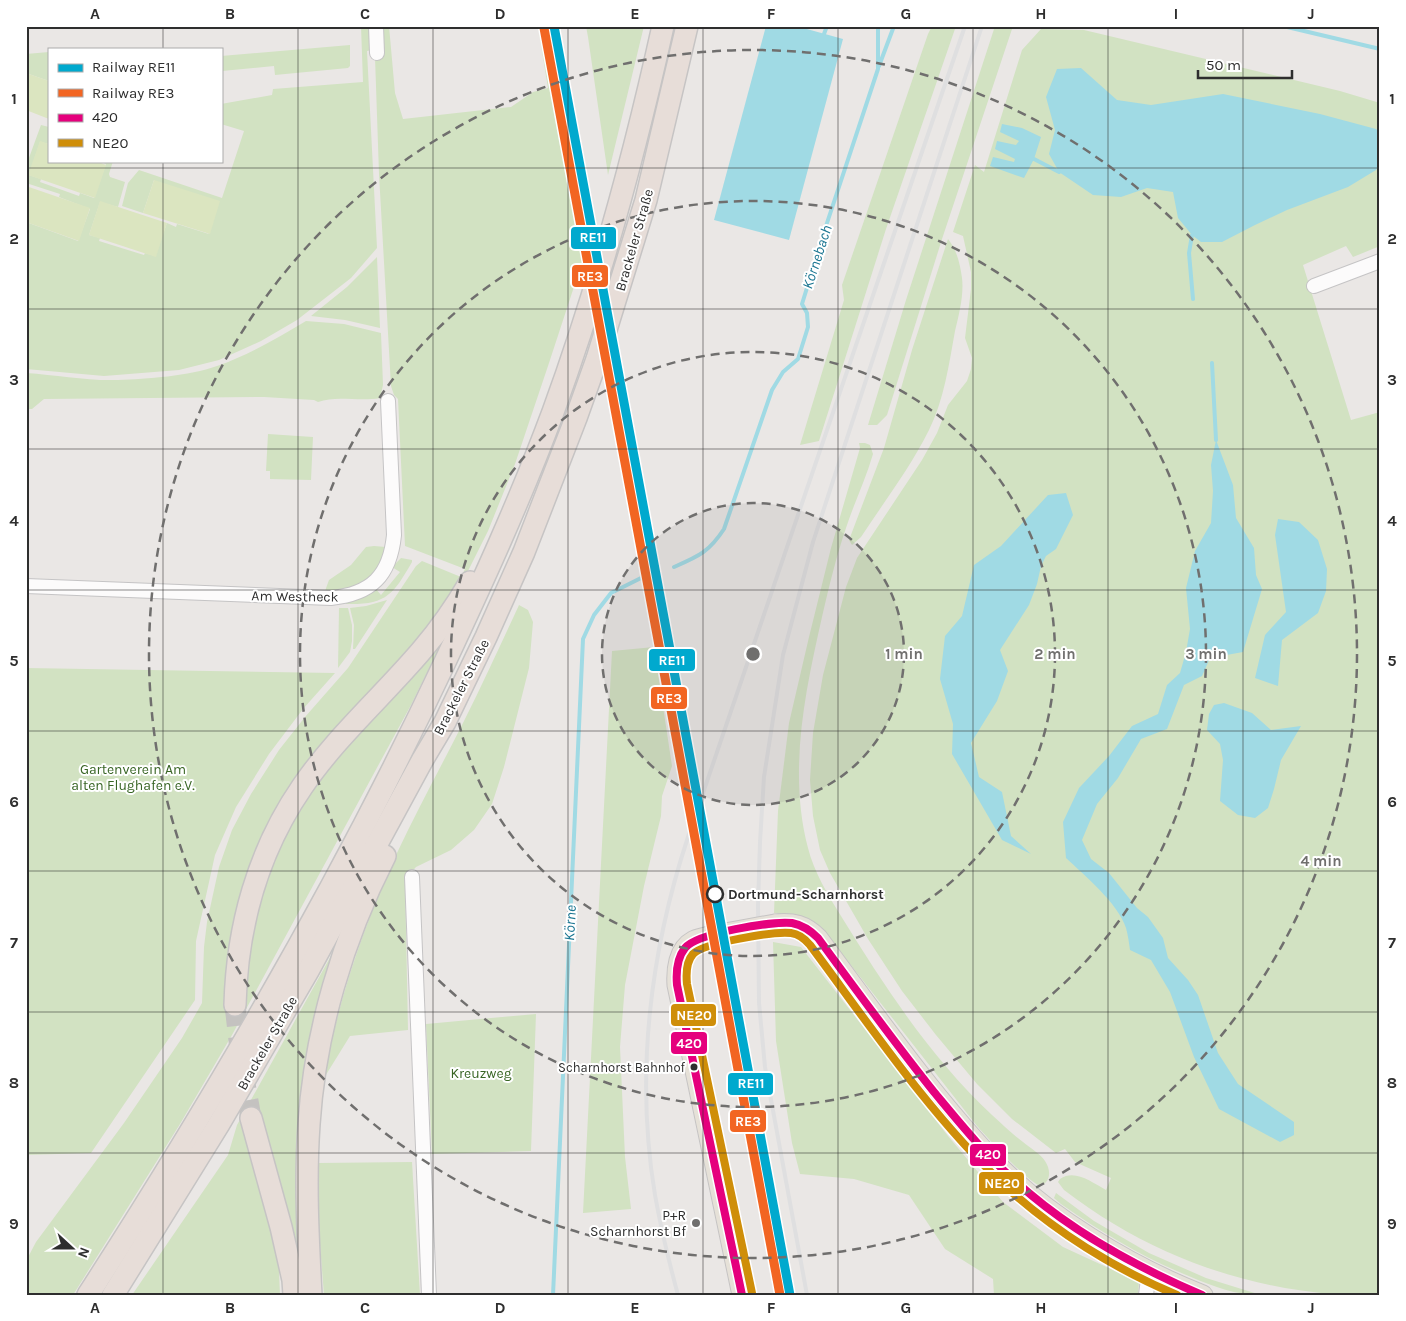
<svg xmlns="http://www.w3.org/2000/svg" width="1406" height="1321" font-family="Karla,sans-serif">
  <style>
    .green { fill: #d2e2c2 }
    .pitch { fill: #dbe5c0 }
    .water { fill: #a0dae4 }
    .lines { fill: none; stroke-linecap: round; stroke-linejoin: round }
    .stream { stroke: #a0dae4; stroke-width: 4 }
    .highway-tunnel { stroke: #c4c2c0; stroke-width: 21; stroke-dasharray: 21 11; stroke-linecap: butt }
    .minor-casing { stroke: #c5c4c5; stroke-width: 16 }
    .major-casing { stroke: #c6c4c4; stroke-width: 21 }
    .highway-casing { stroke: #c6c4c4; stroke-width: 24 }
    .minor { stroke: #fcfbfb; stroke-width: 14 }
    .major { stroke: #e6e1d8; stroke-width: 19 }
    .highway { stroke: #e7ddd8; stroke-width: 21 }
    .rail { stroke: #dfdfe0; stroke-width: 4 }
    .major-bridge-casing { stroke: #c6c4c4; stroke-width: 21; stroke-linecap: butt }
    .major-bridge { stroke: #e6e1d8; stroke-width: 19 }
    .bus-1-casing { stroke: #fff; stroke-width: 11 }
    .bus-2-casing { stroke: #fff; stroke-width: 11 }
    .bus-1 { stroke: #e5007d; stroke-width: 8 }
    .bus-2 { stroke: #cf8e09; stroke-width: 8 }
    .rail-1-casing { stroke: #fff; stroke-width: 12 }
    .rail-2-casing { stroke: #fff; stroke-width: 12 }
    .rail-1 { stroke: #00a9ce; stroke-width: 9 }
    .rail-2 { stroke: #f26522; stroke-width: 9 }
    .grid { fill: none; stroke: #2e2e2e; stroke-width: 1; stroke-opacity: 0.55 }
    .ring { fill: none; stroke: #706f6e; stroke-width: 2.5; stroke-dasharray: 9 6 }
    .stop-dot { fill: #fff; stroke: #2e2e2e; stroke-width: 2.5 }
    .bus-dot { fill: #2e2e2e; stroke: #fff; stroke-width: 2 }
    .poi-dot { fill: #706f6e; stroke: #fff; stroke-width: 2 }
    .labels { text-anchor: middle; stroke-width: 4; stroke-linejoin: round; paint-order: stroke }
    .bus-label { font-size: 13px; fill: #2e2e2e; stroke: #fff; text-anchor: end }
    .street-label { font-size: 14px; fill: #2e2e2e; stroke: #fff }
    .park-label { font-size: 14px; fill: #386524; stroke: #fff }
    .stop-label { font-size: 14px; font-weight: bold; fill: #2e2e2e; stroke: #fff; text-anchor: start }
    .poi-label { font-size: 14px; fill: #2e2e2e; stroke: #fff; text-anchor: end }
    .water-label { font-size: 15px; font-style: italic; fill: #1d7793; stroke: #fff }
    .centre { fill: #706f6e; stroke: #fff; stroke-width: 2.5 }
    .ring-label { font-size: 15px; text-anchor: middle; font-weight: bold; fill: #706f6e; stroke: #fff; stroke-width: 4; stroke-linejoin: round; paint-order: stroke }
    .line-badge { stroke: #fff; stroke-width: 2 }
    .badge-label { font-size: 14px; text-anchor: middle; font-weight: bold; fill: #fff }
    .neatline { fill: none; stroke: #2e2e2e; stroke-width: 2 }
    .grid-label { font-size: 16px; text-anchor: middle; font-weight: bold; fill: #2e2e2e }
  </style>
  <rect width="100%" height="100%" fill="#eae7e5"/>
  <g class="green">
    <path d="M361 26C374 27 372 41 372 50L367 51 377 248 351 278 297 320 261 341 219 360 179 370 104 376 26 369V222L78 241 90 209 59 197 60 194 26 183V166L41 125 49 127V144L40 142 29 175 41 179 40 182 79 196 80 193 94 198 106 164 99 161H113L109 174 110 177 125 182 118 207 100 202 89 235 100 238 99 241 144 255 145 253 155 256 167 223 176 227 177 224 209 234 154 180 143 213 122 206 128 183 139 170 222 198 244 131 221 124V104L272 95 273 89 363 82Z"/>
    <path d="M382 26H389L395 93 403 119 511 107 533 92 548 88 538 26H547L589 241 548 366 515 464 488 531 468 571 452 600 278 812 227 991 226 1012 245 998 244 965 270 858 320 774 445 636 411 705 232 1035 180 1124 73 1295H26V1261L36 1242 124 1123 182 1038 202 1003 204 947 207 922 219 867 232 830 251 794 279 750 305 717 348 668 416 566 422 561 461 577 465 569 405 546 398 399 394 395 391 386 379 174 375 57 383 56Z"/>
    <path d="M586 26H644L608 175 588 37Z"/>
    <path d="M932 26H956L886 229 819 441 800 445 844 300 842 285 928 34Z"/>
    <path d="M995 26H1013L942 239 887 415 877 425H868L906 300Z"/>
    <path d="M1041 29 1084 30 1340 91 1380 103V246L1353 257 1346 246 1303 265 1351 420 1380 412V1295C1363 1295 1346 1296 1330 1294 1254 1287 1180 1264 1114 1224 1097 1214 1080 1202 1064 1190L1058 1182 1060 1179C1075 1169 1091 1182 1106 1190L1111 1178 1075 1162 1065 1149 1056 1153 1012 1119 977 1084 936 1035 902 991 868 939 830 873 820 850 813 816 810 780 813 733 823 675 846 587 857 558 922 460 937 433 948 405 967 381 971 369 972 358 965 338 971 289V272L963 236 953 232 975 165 984 172 1022 50Z"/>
    <path d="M350 45V66L348 68 275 75 274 66 222 71 221 80V56Z"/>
    <path d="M49 52V81L26 73V54Z"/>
    <path d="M948 239C957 250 960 264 962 278 964 295 959 314 955 331 949 364 944 400 929 430 910 468 884 502 861 537L852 545 849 540 884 448 912 350Z"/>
    <path d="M377 257 380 328 345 320 311 316 347 287Z"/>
    <path d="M306 321 344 324 381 333 383 385 380 398C359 402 337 395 318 402L314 400 264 397 44 399 32 409H26V373C57 375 87 381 118 380 147 379 189 376 217 366 248 355 278 338 306 321Z"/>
    <path d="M268 434 313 437 311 480 270 479V471H266Z"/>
    <path d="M859 443H865L870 445 873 454C866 479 854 503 846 528 836 557 829 587 822 617 805 692 788 772 808 848 814 872 828 895 841 916 885 987 930 1057 992 1115 1002 1124 1012 1134 1023 1142 1030 1148 1041 1154 1045 1161 1051 1170 1051 1181 1041 1186 1028 1183 988 1138 977 1126L821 927C800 910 796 918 774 913L778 811 789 723 809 637 831 548 860 448Z"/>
    <path d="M374 546 386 547C374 582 362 589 325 591L329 580 351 565 366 547Z"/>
    <path d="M401 558 412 560V562C393 595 386 605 346 604V602L375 588 381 595 400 572 392 567Z"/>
    <path d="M387 600 355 649H353L354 625 350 608 366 606Z"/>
    <path d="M519 605 528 610 533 622 529 668 504 767 492 804 474 830 451 850 416 867 405 879 408 1030 350 1036 324 1078C338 1000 364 925 397 853 418 808 442 765 464 721 483 683 501 644 519 605Z"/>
    <path d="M339 608H348L352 625V641L350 652 338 668Z"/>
    <path d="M654 647 672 766 662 796 661 816 644 886 625 985 620 1047 625 1157 631 1209 583 1213 612 651Z"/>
    <path d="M26 668 335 673 303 709 269 754 236 807 215 855 196 941 195 1000 91 1153 26 1155Z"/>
    <path d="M773 942 801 947 948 1136 1003 1202 1063 1247 1139 1282 1138 1295H994L993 1279 945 1249 909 1195 854 1179 800 1174 792 1143 776 1041Z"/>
    <path d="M337 945 321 1007 303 1280 258 1110 243 1125 278 1247 280 1295H132L228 1155 237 1125Z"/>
    <path d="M536 1014 531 1151 432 1154 426 1024Z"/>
    <path d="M412 1162 420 1295H324L319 1232 318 1163Z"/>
    <path d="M1056 1193 1094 1221 1149 1253 1206 1278 1261 1295C1235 1295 1215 1287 1191 1277 1144 1258 1102 1233 1061 1204L1054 1198Z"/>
  </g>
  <g class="pitch">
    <path d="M26 73 49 81V119L26 110Z"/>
    <path d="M40 141 49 144V161H96L106 165 95 198 28 175Z"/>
    <path d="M154 180 220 201 210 234 143 213Z"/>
    <path d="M26 186 90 208 79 241 26 222Z"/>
    <path d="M100 201 167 223 156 257 89 235Z"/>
  </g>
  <g class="water">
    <path d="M766 26H796L843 39 789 240 714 220Z"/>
    <path d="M1081 68 1117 100 1151 105 1223 94 1320 114 1376 129 1380 132V164L1376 170 1348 187 1287 210 1255 225 1222 242H1201L1192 235 1178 218 1173 192 1147 188 1121 197 1093 195 1059 172 1049 154 1055 130 1046 97 1057 69Z"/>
    <path d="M1002 124 1022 128 1041 137 1034 159 1024 178 990 166 993 157 1014 162 1015 159 995 149 997 141 1016 145 1019 141 1000 132Z"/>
    <path d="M1216 440 1233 485 1236 518 1254 548 1256 575 1262 589 1243 652 1210 658 1202 676 1184 685 1167 729 1141 739 1118 778 1097 804 1082 840 1091 859 1109 873 1137 908 1148 917 1163 938 1168 958 1188 980 1198 995 1218 1053 1238 1084 1294 1122V1135L1280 1142 1219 1109 1194 1057 1170 992 1151 960 1130 950C1129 943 1128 935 1126 928 1118 903 1084 875 1066 858L1063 822 1079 788 1109 756 1132 726 1158 714 1167 685 1180 673 1186 652 1190 629 1186 588 1195 551 1211 523 1213 491 1211 465Z"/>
    <path d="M1066 493 1073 515 1056 549 1046 556 1041 566 1037 584 1029 605 1000 650 1008 671 997 701 971 743 979 777 1002 792 1011 836 1031 854 1002 840 952 754 953 724 940 679 945 636 962 616 974 565 1001 546 1048 495Z"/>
    <path d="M1278 519 1299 522 1318 540 1327 569 1326 591 1318 613 1282 640 1278 686 1255 678 1265 635 1286 612 1275 535Z"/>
    <path d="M1224 703 1252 713 1271 730 1301 726 1281 760 1274 789 1268 808 1255 818 1238 815 1220 801 1223 760 1220 744 1207 730 1209 714 1214 705Z"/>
  </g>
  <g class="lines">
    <g class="stream">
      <path d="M1283 26 1380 49"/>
      <path d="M824 34 827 26"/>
      <path d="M879 66 894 26"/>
      <path d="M1034 159 1059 172"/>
      <path d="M1192 235 1189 253 1193 299"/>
      <path d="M1212 363 1216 440"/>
      <path d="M674 567C699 556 709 552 724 529L772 390 783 372 798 359 808 327 807 313 802 304 827 223 878 69V26"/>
      <path d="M553 1295 583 639 594 615 611 593 641 578"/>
    </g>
    <path class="highway-tunnel" d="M235 1005 242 1067 251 1118"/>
    <defs>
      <g id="minor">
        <path d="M376 26 377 53"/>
        <path d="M1314 286 1380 261"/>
        <path d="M26 586 331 598C371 594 390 576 394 535L388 401"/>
        <path d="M412 877 429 1295"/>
        <path d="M1146 1295 1149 1271"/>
      </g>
      <g id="major">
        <path d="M775 924C793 922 805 925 818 938 874 1013 928 1091 991 1158 1044 1215 1131 1267 1203 1295"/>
        <path d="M709 936C704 938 698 938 693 941 678 949 676 970 677 985L742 1295"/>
      </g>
      <g id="highway">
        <path d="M235 1005C237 927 258 851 302 787 336 737 383 696 422 650 440 629 456 606 470 582"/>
        <path d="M251 1118 281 1227 293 1280 294 1295"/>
        <path d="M88 1295C219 1092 341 883 444 664 483 581 521 498 553 412 599 286 634 157 663 26"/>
        <path d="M113 1295 219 1124 308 971 423 759 445 722 486 637 524 552 576 418 597 359 646 200 687 26"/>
        <path d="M311 1295C308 1238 305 1181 309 1124 315 1032 343 938 385 856"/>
      </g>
    </defs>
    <use href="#minor" class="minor-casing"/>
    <use href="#major" class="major-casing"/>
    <use href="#highway" class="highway-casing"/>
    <use href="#minor" class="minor"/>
    <use href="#major" class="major"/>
    <use href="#highway" class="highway"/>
    <g class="rail">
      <path d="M678 1295C669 1262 661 1229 655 1195 635 1075 650 952 688 837L965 26"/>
      <path d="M807 1295 765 1067 759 1003 758 906 760 842 764 777 783 655 813 542 982 26"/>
    </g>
    <defs>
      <path id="major-bridge" d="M709 936 775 924"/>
    </defs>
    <use href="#major-bridge" class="major-bridge-casing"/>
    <use href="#major-bridge" class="major-bridge"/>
    <defs>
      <path id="bus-1" d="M742 1295 677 985C676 973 677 958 685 948 697 933 772 921 792 923 802 925 811 931 818 938 856 990 894 1042 934 1092 959 1122 984 1153 1013 1179 1068 1230 1134 1266 1202 1295"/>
      <path id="bus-2" d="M752 1293 687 984C686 974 686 962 693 954 703 943 775 931 791 933 799 934 805 939 810 945 871 1027 930 1115 1005 1186 1054 1231 1115 1269 1177 1295"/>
    </defs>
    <use href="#bus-1" class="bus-1-casing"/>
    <use href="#bus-2" class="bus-2-casing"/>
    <use href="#bus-1" class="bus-1"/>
    <use href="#bus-2" class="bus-2"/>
    <defs>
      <path id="rail-1" d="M554 26 790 1295"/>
      <path id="rail-2" d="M544 28 780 1295"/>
    </defs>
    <use href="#rail-1" class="rail-1-casing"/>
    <use href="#rail-2" class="rail-2-casing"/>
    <use href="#rail-1" class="rail-1"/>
    <use href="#rail-2" class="rail-2"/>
  </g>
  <path class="grid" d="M163 26V49M298 26V1295M433 26V1295M568 26V1295M703 26V1295M838 26V1295M973 26V1295M1108 26V1295M1243 26V1295M163 161V1295M26 168H1380M26 309H1380M26 449H1380M26 590H1380M26 731H1380M26 871H1380M26 1012H1380M26 1153H1380"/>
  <circle cx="753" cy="654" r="151" fill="#706f6e" fill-opacity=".12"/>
  <g class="ring">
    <circle cx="753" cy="654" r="151"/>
    <circle cx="753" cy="654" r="302"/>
    <circle cx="753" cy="654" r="453"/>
    <circle cx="753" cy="654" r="604"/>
  </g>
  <circle class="stop-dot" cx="715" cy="894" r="8"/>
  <circle class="bus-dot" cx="694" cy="1067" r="4.5"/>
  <circle class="poi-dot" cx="696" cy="1223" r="5"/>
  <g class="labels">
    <g class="bus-label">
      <text x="685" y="1072">Scharnhorst Bahnhof</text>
    </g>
    <g class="street-label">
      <text transform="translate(634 240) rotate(-74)" y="5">Brackeler Straße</text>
      <text transform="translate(295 596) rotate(1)" y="5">Am Westheck</text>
      <text transform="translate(461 687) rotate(-63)" y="5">Brackeler Straße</text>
      <text transform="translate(267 1043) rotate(-60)" y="5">Brackeler Straße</text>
    </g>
    <g class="park-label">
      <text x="133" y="774">Gartenverein Am<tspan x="133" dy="16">alten Flughafen e.V.</tspan></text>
      <text x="481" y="1078">Kreuzweg</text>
    </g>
    <g class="stop-label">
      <text x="728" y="899">Dortmund-Scharnhorst</text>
    </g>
    <g class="poi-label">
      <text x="686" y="1220">P+R<tspan x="686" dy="16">Scharnhorst Bf</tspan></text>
    </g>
    <g class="water-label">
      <text transform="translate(817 257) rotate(-72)" y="5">Körnebach</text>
      <text transform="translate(570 923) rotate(-87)" y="5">Körne</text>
    </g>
  </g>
  <circle cx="753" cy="654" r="8" class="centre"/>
  <g class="ring-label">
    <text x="904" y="659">1 min</text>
    <text x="1055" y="659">2 min</text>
    <text x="1206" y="659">3 min</text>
    <text x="1321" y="866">4 min</text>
  </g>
  <g class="line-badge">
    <rect x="570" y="226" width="47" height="24" rx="5" fill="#00a9ce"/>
    <rect x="571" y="264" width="38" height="24" rx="5" fill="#f26522"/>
    <rect x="648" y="648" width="48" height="24" rx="5" fill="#00a9ce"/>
    <rect x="650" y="686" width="38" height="24" rx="5" fill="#f26522"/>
    <rect x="670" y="1003" width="47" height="24" rx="5" fill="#cf8e09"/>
    <rect x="670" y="1031" width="38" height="24" rx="5" fill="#e5007d"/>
    <rect x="727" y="1072" width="47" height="24" rx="5" fill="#00a9ce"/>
    <rect x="729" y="1109" width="38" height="24" rx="5" fill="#f26522"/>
    <rect x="969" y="1143" width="38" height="24" rx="5" fill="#e5007d"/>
    <rect x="978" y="1171" width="47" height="24" rx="5" fill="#cf8e09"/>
  </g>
  <g class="badge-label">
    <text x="593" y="242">RE11</text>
    <text x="590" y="281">RE3</text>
    <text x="672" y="665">RE11</text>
    <text x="669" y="703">RE3</text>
    <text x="694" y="1020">NE20</text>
    <text x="689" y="1048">420</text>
    <text x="751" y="1088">RE11</text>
    <text x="748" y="1126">RE3</text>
    <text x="988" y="1159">420</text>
    <text x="1002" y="1188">NE20</text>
  </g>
  <rect width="1406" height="1321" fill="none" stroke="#ffffff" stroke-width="55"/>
  <rect x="48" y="48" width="175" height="115" fill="#ffffff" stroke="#ababab"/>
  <rect x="58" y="64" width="25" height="8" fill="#00a9ce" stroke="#ababab"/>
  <text x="92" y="72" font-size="15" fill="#2e2e2e">Railway RE11</text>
  <rect x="58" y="89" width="25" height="8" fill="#f26522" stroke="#ababab"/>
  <text x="92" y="98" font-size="15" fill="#2e2e2e">Railway RE3</text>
  <rect x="58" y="114" width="25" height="8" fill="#e5007d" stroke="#ababab"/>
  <text x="92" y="122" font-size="15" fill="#2e2e2e">420</text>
  <rect x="58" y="139" width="25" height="8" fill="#cf8e09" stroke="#ababab"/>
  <text x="92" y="148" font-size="15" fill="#2e2e2e">NE20</text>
  <g transform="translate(72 1248) rotate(111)" stroke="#ffffff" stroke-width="4" paint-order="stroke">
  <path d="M0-4L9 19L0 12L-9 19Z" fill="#2e2e2e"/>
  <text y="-8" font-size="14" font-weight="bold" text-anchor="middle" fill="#2e2e2e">N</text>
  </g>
  <path d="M1198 70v8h94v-8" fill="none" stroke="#2e2e2e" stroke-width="2.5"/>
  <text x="1206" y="70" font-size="15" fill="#2e2e2e" stroke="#ffffff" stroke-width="4" paint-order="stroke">50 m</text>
  <rect x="28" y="28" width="1350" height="1266" class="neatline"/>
  <g class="grid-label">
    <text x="95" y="19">A</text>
    <text x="230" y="19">B</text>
    <text x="365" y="19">C</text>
    <text x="500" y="19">D</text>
    <text x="635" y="19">E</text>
    <text x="771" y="19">F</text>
    <text x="906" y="19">G</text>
    <text x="1041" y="19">H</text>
    <text x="1176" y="19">I</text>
    <text x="1311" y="19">J</text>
    <text x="14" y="104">1</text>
    <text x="1392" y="104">1</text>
    <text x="14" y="244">2</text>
    <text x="1392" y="244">2</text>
    <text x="14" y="385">3</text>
    <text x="1392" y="385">3</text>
    <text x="14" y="526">4</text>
    <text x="1392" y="526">4</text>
    <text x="14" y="666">5</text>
    <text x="1392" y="666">5</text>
    <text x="14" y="807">6</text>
    <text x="1392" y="807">6</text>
    <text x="14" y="948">7</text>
    <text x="1392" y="948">7</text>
    <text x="14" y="1088">8</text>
    <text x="1392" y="1088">8</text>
    <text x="14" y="1229">9</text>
    <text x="1392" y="1229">9</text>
    <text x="95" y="1313">A</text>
    <text x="230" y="1313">B</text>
    <text x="365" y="1313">C</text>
    <text x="500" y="1313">D</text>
    <text x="635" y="1313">E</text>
    <text x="771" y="1313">F</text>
    <text x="906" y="1313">G</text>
    <text x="1041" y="1313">H</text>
    <text x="1176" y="1313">I</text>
    <text x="1311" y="1313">J</text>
  </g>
</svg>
